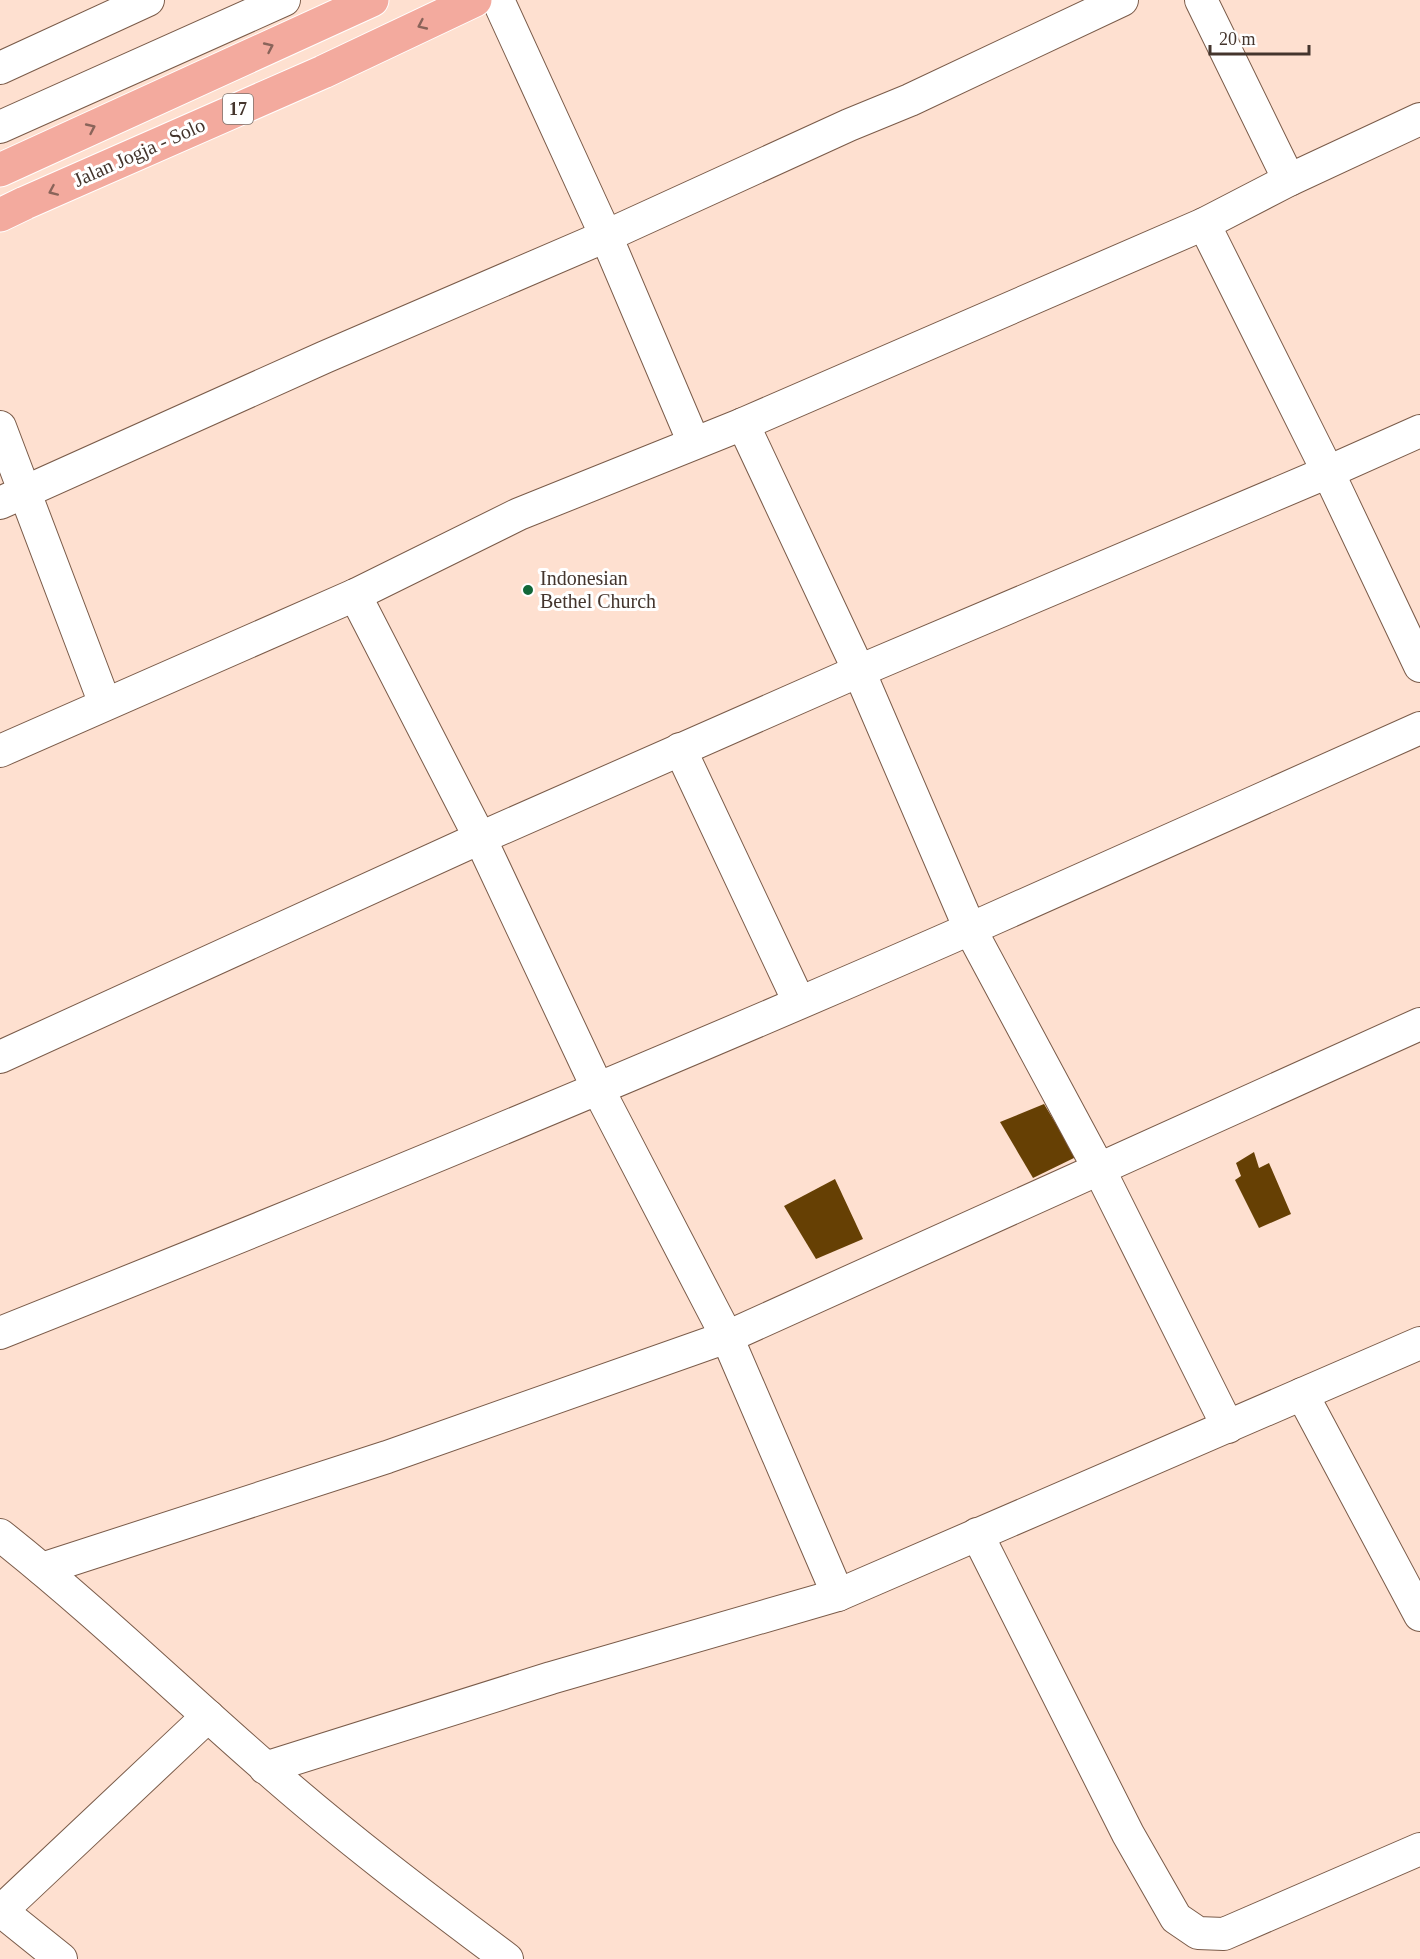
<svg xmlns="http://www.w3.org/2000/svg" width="1420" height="1959" font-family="Georgia,serif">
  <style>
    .building { fill: #664004 }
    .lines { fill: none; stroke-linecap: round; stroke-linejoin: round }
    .street-casing { stroke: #7a5b49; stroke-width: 34 }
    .highway-casing { stroke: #fff; stroke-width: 35 }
    .street { stroke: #fff; stroke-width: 32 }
    .highway { stroke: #f3aa9e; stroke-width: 33 }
    .oneway { stroke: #8a645a }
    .poi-dot { fill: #126738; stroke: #fff; stroke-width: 2 }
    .labels { text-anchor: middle; stroke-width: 6; stroke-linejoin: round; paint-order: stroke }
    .shield { fill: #fff; stroke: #7c726c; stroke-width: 1.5 }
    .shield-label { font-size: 18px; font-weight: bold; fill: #44352d }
    .street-label { font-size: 20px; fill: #44352d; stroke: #fff }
    .poi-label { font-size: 20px; fill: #44352d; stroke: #fff; text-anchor: start }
  </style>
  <rect width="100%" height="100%" fill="#fee0d0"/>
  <g class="building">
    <path d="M1044 1104 1076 1157 1033 1178 1000 1122Z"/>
    <path d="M1254 1152 1259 1168 1269 1163 1291 1214 1259 1228 1235 1180 1241 1176 1236 1163Z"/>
    <path d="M835 1179 863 1239 816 1259 784 1206Z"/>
  </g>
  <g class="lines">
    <defs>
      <g id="street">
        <path d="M498 0 606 236 694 443"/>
        <path d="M1201 0 1289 180"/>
        <path d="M0 68 148 0"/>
        <path d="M0 127 284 0"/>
        <path d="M1204 224 1328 472 1420 666"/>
        <path d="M743 424 859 671 970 929 1099 1169 1228 1427"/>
        <path d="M0 427 105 704"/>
        <path d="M0 503 325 357 606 236 849 125 910 100 1122 0"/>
        <path d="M355 595 480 838 598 1089 727 1337 838 1595"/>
        <path d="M680 749 799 1002"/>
        <path d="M0 751 355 595 519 514 743 424 1204 224 1289 180 1420 119"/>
        <path d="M0 1057 480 838 859 671 1328 472 1420 431"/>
        <path d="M0 1333C331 1201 661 1065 988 921 1132 858 1276 792 1420 728"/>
        <path d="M1302 1394 1420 1615"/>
        <path d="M977 1534 1128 1834 1176 1918 1198 1933 1224 1934 1420 1849"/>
        <path d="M0 1535C92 1608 176 1689 264 1766 342 1835 424 1897 507 1959"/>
        <path d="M42 1569 387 1457 727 1337 1420 1024"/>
        <path d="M265 1768 551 1678 838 1595 1420 1343"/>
        <path d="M0 1910 61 1959"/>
        <path d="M1 1911 208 1716"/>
      </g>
      <g id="highway">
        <path d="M0 170 372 0"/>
        <path d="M0 215 25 203 323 72 475 0"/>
      </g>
    </defs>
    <use href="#street" class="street-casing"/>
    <use href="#highway" class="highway-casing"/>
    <use href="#street" class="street"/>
    <use href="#highway" class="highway"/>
  </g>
  <defs><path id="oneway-chevron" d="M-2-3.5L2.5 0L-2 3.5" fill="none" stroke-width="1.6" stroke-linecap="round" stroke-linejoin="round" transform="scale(1.5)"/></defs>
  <g class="oneway">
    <use href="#oneway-chevron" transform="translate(422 25) rotate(155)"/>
    <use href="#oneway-chevron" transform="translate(269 47) rotate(-25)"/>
    <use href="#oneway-chevron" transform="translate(91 128) rotate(-25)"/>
    <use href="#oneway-chevron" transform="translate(53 191) rotate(156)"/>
  </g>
  <circle class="poi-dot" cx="528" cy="590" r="6"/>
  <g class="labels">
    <rect class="shield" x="223" y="94" width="30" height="30" rx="4.5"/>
    <g class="shield-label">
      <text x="238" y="115">17</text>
    </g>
    <g class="street-label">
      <text transform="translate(139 152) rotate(-24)" y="7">Jalan Jogja - Solo</text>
    </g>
    <g class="poi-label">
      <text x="540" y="585">Indonesian<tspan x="540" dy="23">Bethel Church</tspan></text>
    </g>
  </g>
  <path d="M1210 45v9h99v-9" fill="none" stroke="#44352d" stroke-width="3"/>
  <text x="1219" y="45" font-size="18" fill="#44352d" stroke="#ffffff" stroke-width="4.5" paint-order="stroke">20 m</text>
</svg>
